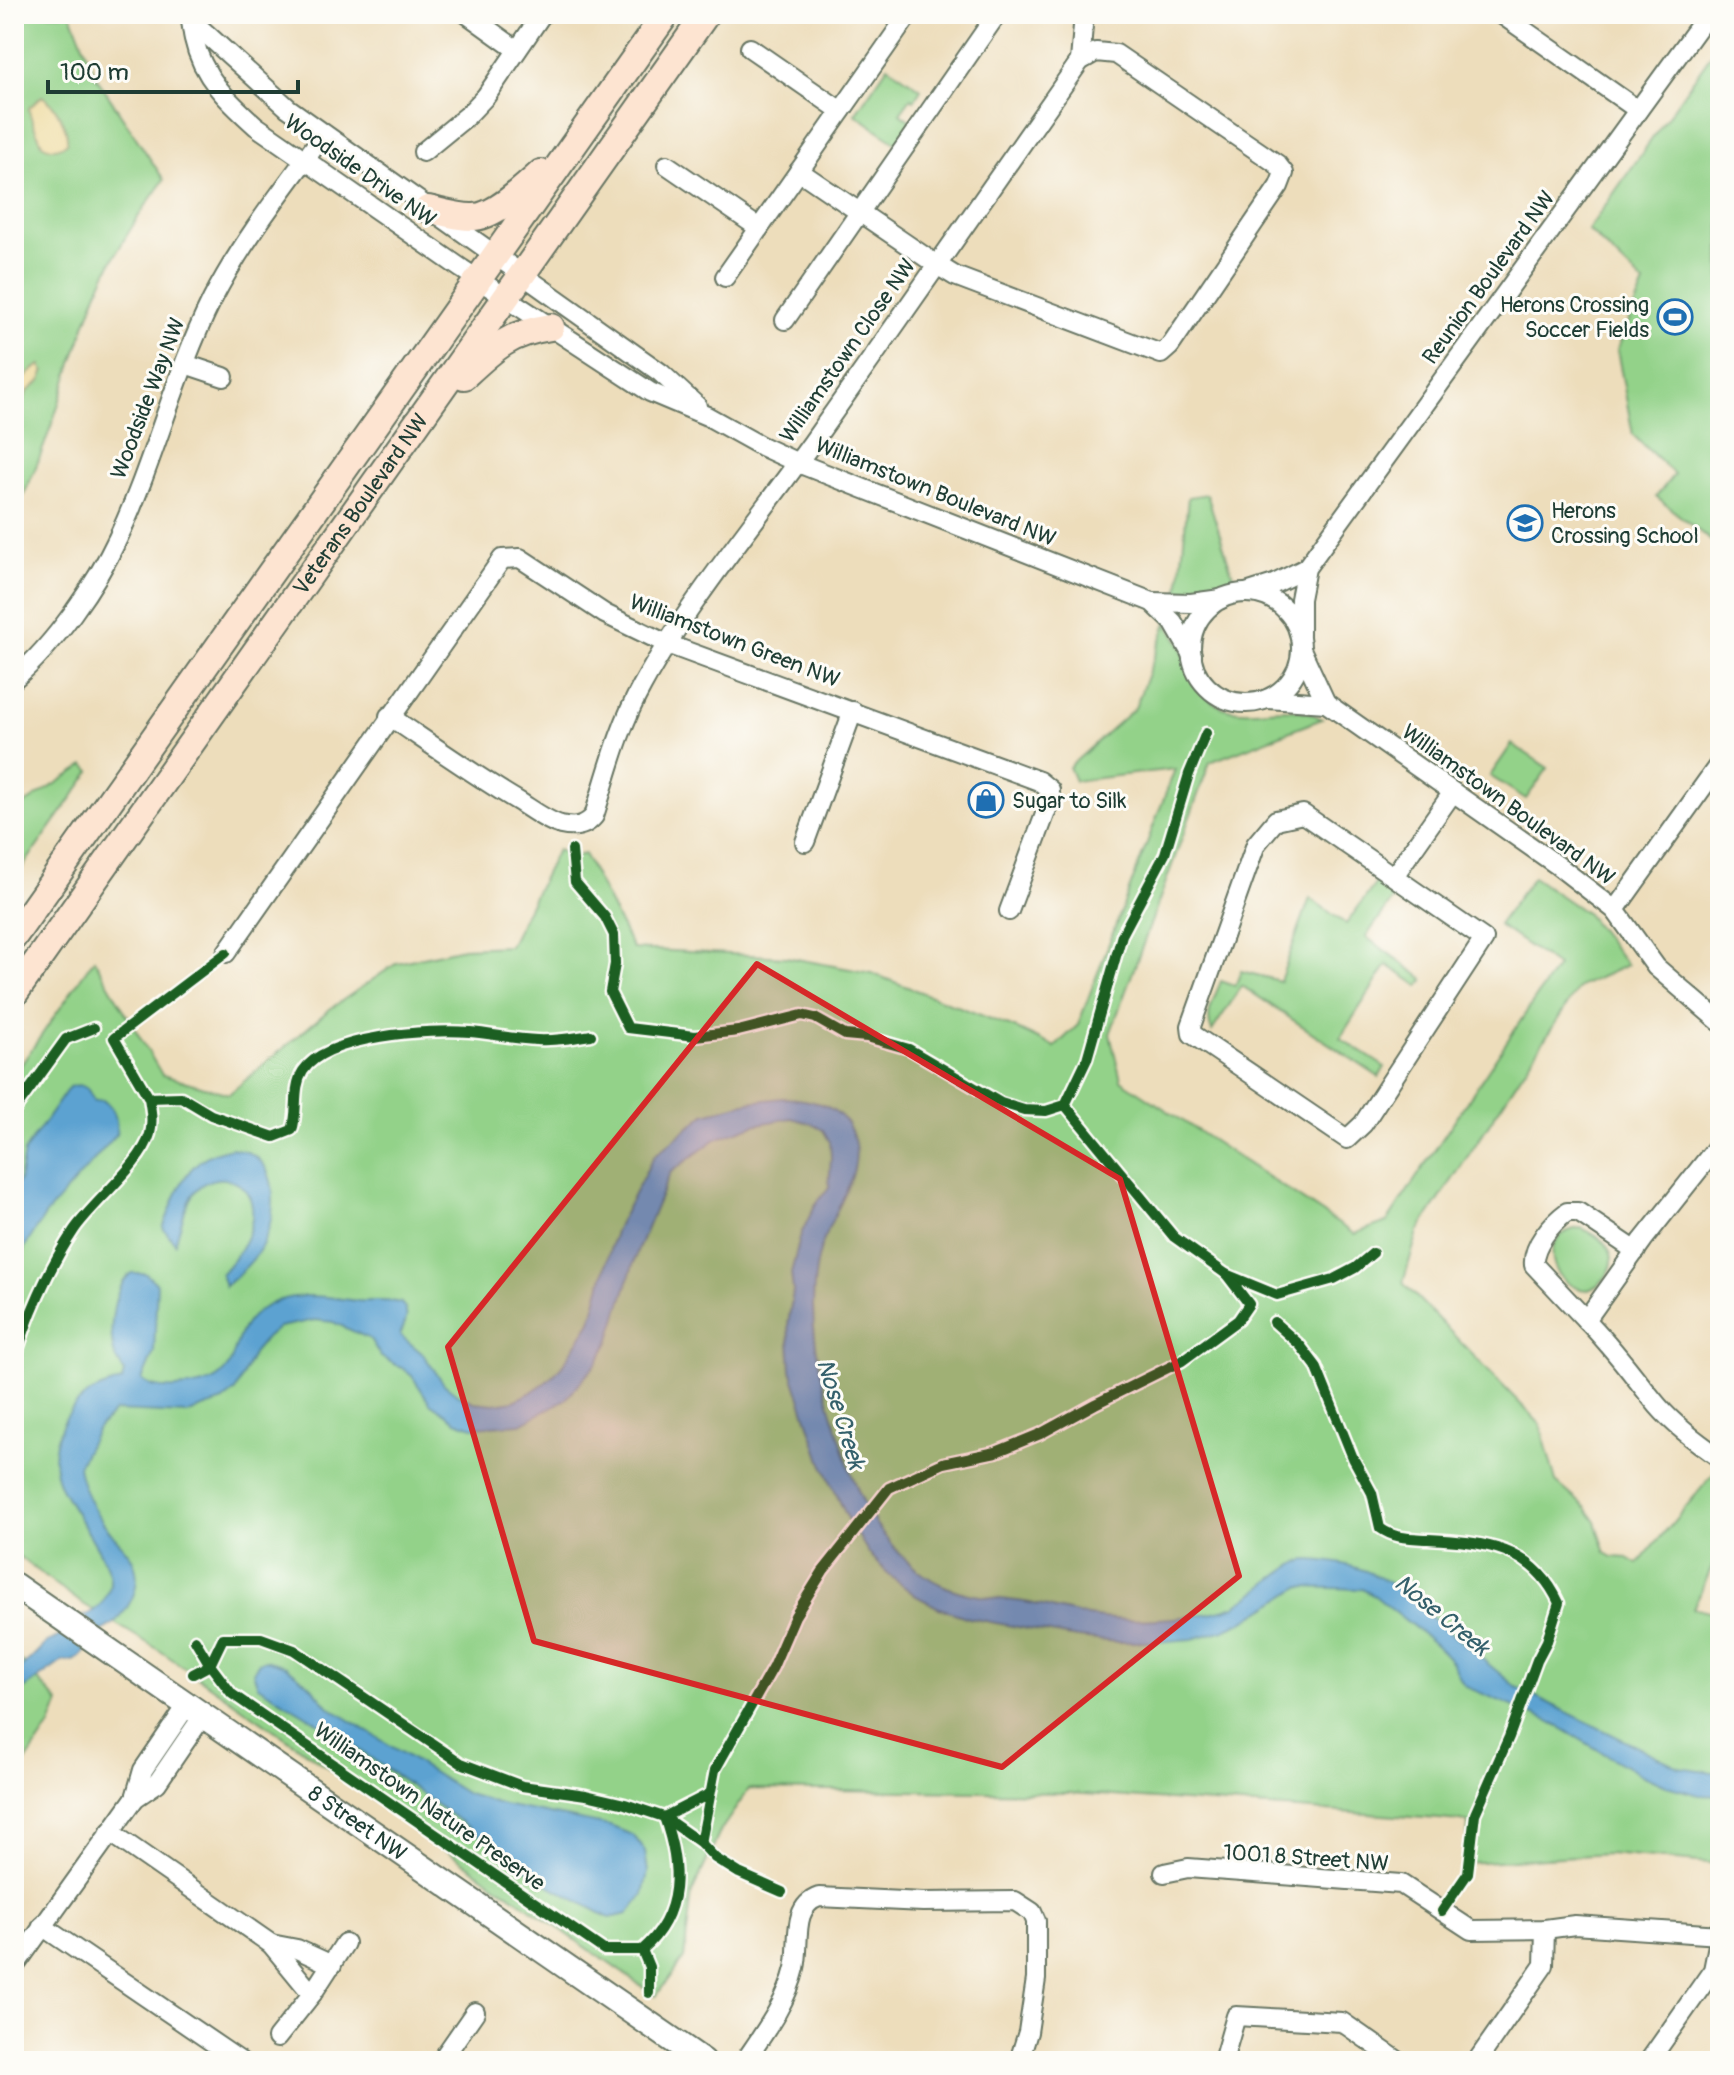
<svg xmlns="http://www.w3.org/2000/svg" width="1734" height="2075" font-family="Pangolin,sans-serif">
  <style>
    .green { fill: #93d289; stroke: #59885e; stroke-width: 2 }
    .sand { fill: #eeda9e; stroke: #868c69; stroke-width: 2 }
    .water { fill: #5ba2d1; stroke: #3d7082; stroke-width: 2 }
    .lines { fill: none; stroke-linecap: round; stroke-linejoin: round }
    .minor-casing { stroke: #677563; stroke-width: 22 }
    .tertiary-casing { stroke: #677563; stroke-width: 28 }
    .secondary-casing { stroke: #677563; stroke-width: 30 }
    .minor { stroke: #fff; stroke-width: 18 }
    .tertiary { stroke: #fff; stroke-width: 24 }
    .secondary { stroke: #fde4d1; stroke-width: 26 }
    .cycleway-casing { stroke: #fdfcf7; stroke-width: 15 }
    .cycleway { stroke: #1b5e20; stroke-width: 10 }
    .marked { fill: #d62828; fill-opacity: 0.2; stroke: #d62828; stroke-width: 6; stroke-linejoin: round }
    .labels { text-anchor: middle; stroke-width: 6; stroke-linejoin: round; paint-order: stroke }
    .street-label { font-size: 22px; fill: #1f3d34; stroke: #fdfcf7 }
    .poi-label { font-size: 22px; fill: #1f3d34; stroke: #fdfcf7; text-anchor: start }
    .water-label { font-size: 24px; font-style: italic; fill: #34606b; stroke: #fdfcf7 }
  </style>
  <rect width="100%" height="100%" fill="#fdfcf7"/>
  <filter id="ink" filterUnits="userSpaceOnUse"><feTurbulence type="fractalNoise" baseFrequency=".0125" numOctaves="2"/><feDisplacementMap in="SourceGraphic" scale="16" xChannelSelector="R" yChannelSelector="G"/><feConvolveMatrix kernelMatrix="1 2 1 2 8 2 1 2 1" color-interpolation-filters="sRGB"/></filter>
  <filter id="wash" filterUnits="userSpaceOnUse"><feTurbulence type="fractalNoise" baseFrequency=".006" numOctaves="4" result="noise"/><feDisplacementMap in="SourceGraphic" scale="32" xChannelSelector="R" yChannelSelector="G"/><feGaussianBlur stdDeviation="1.8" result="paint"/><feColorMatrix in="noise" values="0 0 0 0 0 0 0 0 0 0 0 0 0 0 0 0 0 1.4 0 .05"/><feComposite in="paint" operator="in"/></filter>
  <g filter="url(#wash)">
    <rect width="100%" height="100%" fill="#edddbb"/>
    <g class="green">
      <path d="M14 14H71L96 77 164 180C138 215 115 251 98 291 68 365 51 444 14 515Z"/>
      <path d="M1720 42V548L1656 497 1674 474 1633 435 1617 350 1644 284 1588 230Z"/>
      <path d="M888 66 921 89 914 100 911 98 900 113 912 122 898 144 855 114Z"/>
      <path d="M1207 494 1236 585C1215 589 1200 595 1179 592L1188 497Z"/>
      <path d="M1167 623C1172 632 1179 640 1183 650 1187 662 1188 674 1196 685 1234 737 1276 691 1322 719L1210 762 1110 1034 1121 1080 1354 1234 1387 1222 1557 966 1498 925 1533 877 1587 914 1627 965 1579 987 1418 1232 1403 1283 1540 1424 1556 1482 1586 1508 1596 1522 1606 1553 1613 1557 1628 1558 1638 1564 1714 1473 1720 1477V1550L1693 1608 1720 1615V1864L1608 1854 1467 1863 1468 1822 1439 1819 1070 1793 749 1789 721 1830 692 1893 684 1958 656 1996 159 1650 80 1602 14 1553V1075L94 959 162 1075 229 1094 330 1009 397 963 463 948 509 946 557 850 576 856 584 854 633 949 786 957 871 973 1017 1029 1055 1047 1078 1025 1175 769 1075 781 1069 767 1135 708Z"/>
      <path d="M1512 744 1548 768 1526 799 1490 776Z"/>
      <path d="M85 765 91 771 14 879V811Z"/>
      <path d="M1378 880 1397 893 1366 937 1424 979 1419 986 1387 965 1340 1038 1385 1067 1379 1077 1242 986 1212 1031C1204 1015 1215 997 1221 981L1235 986 1241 971 1280 981 1310 898 1346 924Z"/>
      <path d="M1581 1228C1603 1237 1623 1255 1605 1278 1600 1284 1596 1287 1588 1290 1550 1289 1535 1232 1581 1228Z"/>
      <path d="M14 1653 59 1703 50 1726 14 1779Z"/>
    </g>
    <g class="sand">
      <path d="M42 96C55 103 69 128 67 143 59 149 51 150 42 144 39 136 28 115 29 108Z"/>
      <path d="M41 365 44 372 41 381 27 392 22 403 14 404C14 390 28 371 41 365Z"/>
    </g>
    <g class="water">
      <path d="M79 1085 87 1088 94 1101 103 1100C115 1110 118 1119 116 1135L46 1214 26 1245 14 1270V1187L19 1181 24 1152 69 1087Z"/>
      <path d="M782 1098C812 1099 845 1105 854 1139 864 1176 831 1213 821 1247 802 1314 820 1377 841 1441 849 1469 860 1500 876 1524 893 1549 914 1572 942 1585 968 1597 995 1598 1024 1602 1048 1606 1071 1614 1095 1617 1127 1622 1159 1620 1191 1616 1204 1614 1220 1612 1232 1607 1252 1599 1289 1560 1309 1560 1340 1561 1368 1568 1394 1586L1516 1687 1662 1759 1679 1767 1720 1773V1796L1699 1795 1663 1785 1641 1775 1549 1721 1466 1687C1458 1680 1458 1669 1450 1660 1429 1636 1400 1617 1375 1596L1362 1589 1300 1587 1246 1620 1224 1630 1192 1639 1154 1642H1117L1077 1638 969 1618 939 1608 916 1596 889 1575 868 1552 846 1515 821 1461 791 1370 788 1325 793 1291 791 1273 801 1234 815 1205 829 1187 831 1157 830 1142 823 1130 810 1123 791 1118 754 1125 716 1139 670 1173 637 1252 609 1342 597 1363 566 1399 521 1424 473 1427 456 1421 430 1403 412 1376 402 1368 381 1357 370 1339 333 1322 315 1320 279 1327 265 1339 254 1352 236 1390 223 1401 186 1414 115 1411 97 1429 78 1466C81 1490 96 1514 111 1533 117 1541 126 1548 131 1557 147 1585 126 1618 102 1631L83 1616C98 1611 111 1596 110 1579 109 1559 69 1506 59 1484 47 1452 59 1416 87 1395 97 1388 110 1385 122 1381L124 1372C120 1364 114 1357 113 1348 109 1325 113 1289 131 1273H145L157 1284 154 1352 142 1380C150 1388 166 1389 177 1388 256 1384 217 1336 263 1308 294 1289 325 1297 358 1301 373 1302 387 1299 401 1303 411 1314 405 1323 400 1335L423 1354 444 1384 458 1395 474 1402 494 1404 514 1401 530 1393 550 1379 565 1362 591 1321 615 1231 654 1156 705 1114 749 1102Z"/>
      <path d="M233 1148C238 1150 246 1151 251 1154 284 1171 275 1230 256 1255 248 1267 236 1276 225 1286L221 1274C237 1257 255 1232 252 1207 249 1179 215 1169 196 1190 185 1203 181 1227 175 1243L163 1228C179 1189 185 1155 233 1148Z"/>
      <path d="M66 1633 88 1648C81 1658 75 1663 63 1661L14 1696V1675L46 1643Z"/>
      <path d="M265 1660 286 1666 311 1686 329 1707 467 1794 504 1805 610 1826 633 1835 645 1851 648 1872 643 1895 628 1914 609 1918 552 1887 340 1736 258 1686 253 1672 258 1663Z"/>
    </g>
  </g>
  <g filter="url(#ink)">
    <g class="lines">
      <defs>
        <g id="minor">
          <path d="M189 14C192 22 192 31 194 39 202 77 229 102 256 126L462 269 650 392 707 416 761 446 798 463 1152 602 1173 622 1192 655"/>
          <path d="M467 14 517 50"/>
          <path d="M1501 14 1638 110"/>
          <path d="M191 20 288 108 661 373 697 406"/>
          <path d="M750 48 841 111"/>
          <path d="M1080 61 1084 14"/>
          <path d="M423 152 467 116 486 96 542 14"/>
          <path d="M667 165 759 228"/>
          <path d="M725 277 909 14"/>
          <path d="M785 320 997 14"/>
          <path d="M185 364 224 377"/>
          <circle cx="1246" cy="648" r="55"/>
          <path d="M1246 593 1274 584 1306 568"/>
          <path d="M1152 602 1191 603 1221 599"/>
          <path d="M1300 634V599L1306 568 1708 14"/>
          <path d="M1301 649 1326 703"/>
          <path d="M14 679C54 645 96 585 118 538 154 462 174 376 212 300 242 241 285 187 324 134"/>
          <path d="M1268 699 1326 703 1557 865 1615 910 1656 967 1720 1022"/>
          <path d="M389 716C432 745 474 775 518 801 531 809 546 821 561 825 574 828 585 827 594 816 608 772 619 727 642 686 688 602 756 521 812 443 902 316 991 188 1080 61L1096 52 1116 54 1277 164 1284 173 1279 186 1170 346 1161 354 955 276 937 265 799 171"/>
          <path d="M1303 814 1484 939 1363 1124 1347 1139 1192 1034 1191 1026 1256 844 1276 820Z"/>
          <path d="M805 842 853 711"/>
          <path d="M1394 876 1453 792"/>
          <path d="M1615 910 1720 763"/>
          <path d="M226 953 502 559 520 558 605 614 667 644 1039 781 1050 790V801L1009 911"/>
          <path d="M1720 1143 1643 1240 1586 1320C1613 1347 1634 1377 1658 1406 1676 1427 1698 1443 1720 1458"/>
          <path d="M1586 1320 1534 1265C1532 1246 1552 1223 1567 1212H1578L1636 1251"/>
          <path d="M135 1798 143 1770 188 1704"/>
          <path d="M110 1832 271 1944 312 1994"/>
          <path d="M1164 1873 1188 1868 1401 1884 1471 1930 1545 1929 1575 1925 1720 1935"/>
          <path d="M42 1926 240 2061"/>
          <path d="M271 1944 297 1949 332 1965"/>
          <path d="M14 1967 135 1798 157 1783 204 1714"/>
          <path d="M277 2038 312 1994 345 1943"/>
          <path d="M441 2061 475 2012"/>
          <path d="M745 2061C764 2033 787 2002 795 1968 801 1944 790 1907 819 1897L923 1902 1015 1901 1032 1912 1036 1921V1979L1028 2032 1019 2061"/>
          <path d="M1223 2061 1236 2016 1342 2022 1398 2061"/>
          <path d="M1477 2061 1544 1965 1545 1929"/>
          <path d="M1649 2061 1713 1970 1720 1935"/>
        </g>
        <g id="tertiary">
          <path id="s1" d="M14 1585 703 2061"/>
        </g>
        <g id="secondary">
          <path d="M428 209C442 212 458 217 472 217 494 218 525 187 541 173"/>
          <path d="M464 376C494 348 509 333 551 327"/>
          <path d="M14 936 666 14"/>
          <path id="s2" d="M14 994 706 14"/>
        </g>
      </defs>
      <use href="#minor" class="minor-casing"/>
      <use href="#tertiary" class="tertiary-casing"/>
      <use href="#secondary" class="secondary-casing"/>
      <use href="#minor" class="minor"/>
      <use href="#tertiary" class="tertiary"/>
      <use href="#secondary" class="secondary"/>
      <defs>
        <g id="cycleway">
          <path d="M572 850 575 882 605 917 614 935 615 964 610 992 628 1028 695 1036 738 1031 802 1015 815 1018 845 1035 867 1037 909 1049 1001 1103 1024 1110 1046 1111 1065 1105 1087 1059 1122 935 1165 854 1189 774 1206 733"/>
          <path d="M226 953 114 1038 149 1098 181 1097 211 1115 274 1137 292 1130C299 1111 292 1088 303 1071 326 1035 430 1029 470 1032 492 1034 515 1039 537 1040 556 1041 573 1038 591 1035"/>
          <path d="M14 1111 66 1039 94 1028"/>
          <path d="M1226 1274 1277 1295 1334 1279 1355 1268 1373 1253"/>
          <path d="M1274 1322 1300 1345 1316 1366 1353 1458 1372 1493 1380 1528C1395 1539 1410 1538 1428 1539 1484 1542 1533 1546 1559 1603L1547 1641 1537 1660 1509 1737 1475 1814 1468 1873 1442 1911"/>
          <path d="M14 1364C26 1319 48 1269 74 1230 92 1203 142 1164 150 1134 153 1122 151 1110 149 1098"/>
          <path d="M195 1640 210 1665 223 1638H261L294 1650 461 1763 522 1786 586 1795 625 1804 664 1817 701 1843 715 1858 739 1873 782 1892"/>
          <path d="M193 1674 210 1665 232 1694 604 1950H642"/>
          <path d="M701 1843 715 1770 773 1667 795 1616 823 1571 889 1488 943 1463 996 1452 1040 1434 1095 1404 1182 1361 1238 1320 1249 1304 1226 1274 1174 1237 1065 1105"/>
          <path d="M649 1993V1967L642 1950C684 1914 681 1865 664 1817L709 1794"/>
        </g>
      </defs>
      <use href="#cycleway" class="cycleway-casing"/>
      <use href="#cycleway" class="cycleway"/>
    </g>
  </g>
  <path class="marked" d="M757 964 1120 1179 1239 1576 1002 1767 534 1641 448 1347Z"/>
  <defs>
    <symbol id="stadium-ring" viewBox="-11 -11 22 22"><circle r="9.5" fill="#fdfcf7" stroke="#1f6fb2" stroke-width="1.5"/><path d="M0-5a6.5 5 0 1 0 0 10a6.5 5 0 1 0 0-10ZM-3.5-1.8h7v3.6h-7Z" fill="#1f6fb2"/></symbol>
    <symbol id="school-ring" viewBox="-11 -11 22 22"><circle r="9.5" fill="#fdfcf7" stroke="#1f6fb2" stroke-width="1.5"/><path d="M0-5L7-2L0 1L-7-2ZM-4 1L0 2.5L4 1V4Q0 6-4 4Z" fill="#1f6fb2"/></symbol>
    <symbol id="shop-ring" viewBox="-11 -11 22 22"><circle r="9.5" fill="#fdfcf7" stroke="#1f6fb2" stroke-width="1.5"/><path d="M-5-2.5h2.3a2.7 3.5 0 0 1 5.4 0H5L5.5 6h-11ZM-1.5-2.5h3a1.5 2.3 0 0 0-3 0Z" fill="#1f6fb2"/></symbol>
  </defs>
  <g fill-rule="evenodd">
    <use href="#stadium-ring" x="1655" y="297" width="40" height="40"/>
    <use href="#school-ring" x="1505" y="503" width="40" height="40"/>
    <use href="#shop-ring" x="966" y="780" width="40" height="40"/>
  </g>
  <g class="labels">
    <g class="street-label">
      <text transform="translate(361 170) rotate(35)" y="8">Woodside Drive NW</text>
      <text transform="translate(1488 277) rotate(-54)" y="8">Reunion Boulevard NW</text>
      <text transform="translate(847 350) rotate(-55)" y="8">Williamstown Close NW</text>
      <text transform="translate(147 398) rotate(-69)" y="8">Woodside Way NW</text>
      <text transform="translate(936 491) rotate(22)" y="8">Williamstown Boulevard NW</text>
      <text dy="8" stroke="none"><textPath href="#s2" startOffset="600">Veterans Boulevard NW</textPath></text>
      <text transform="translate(735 640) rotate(21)" y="8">Williamstown Green NW</text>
      <text transform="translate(1509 804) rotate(36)" y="8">Williamstown Boulevard NW</text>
      <text transform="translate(430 1806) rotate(35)" y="8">Williamstown Nature Preserve</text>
      <text dy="8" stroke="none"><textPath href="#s1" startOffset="418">8 Street NW</textPath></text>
      <text transform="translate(1306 1857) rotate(4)" y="8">1001 8 Street NW</text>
    </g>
    <g class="poi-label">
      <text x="1649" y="312" text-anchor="end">Herons Crossing<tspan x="1649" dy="25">Soccer Fields</tspan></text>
      <text x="1551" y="518">Herons<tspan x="1551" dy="25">Crossing School</tspan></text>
      <text x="1012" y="808">Sugar to Silk</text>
    </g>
    <g class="water-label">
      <text transform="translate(841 1414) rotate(73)" y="8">Nose Creek</text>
      <text transform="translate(1442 1615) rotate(39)" y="8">Nose Creek</text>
    </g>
  </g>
  <rect width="1734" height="2075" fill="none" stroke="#fdfcf7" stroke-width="48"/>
  <path d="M48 80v12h250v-12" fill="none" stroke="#1f3d34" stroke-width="4"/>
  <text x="60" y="80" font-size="24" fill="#1f3d34" stroke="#fdfcf7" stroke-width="6" paint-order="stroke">100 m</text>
</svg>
